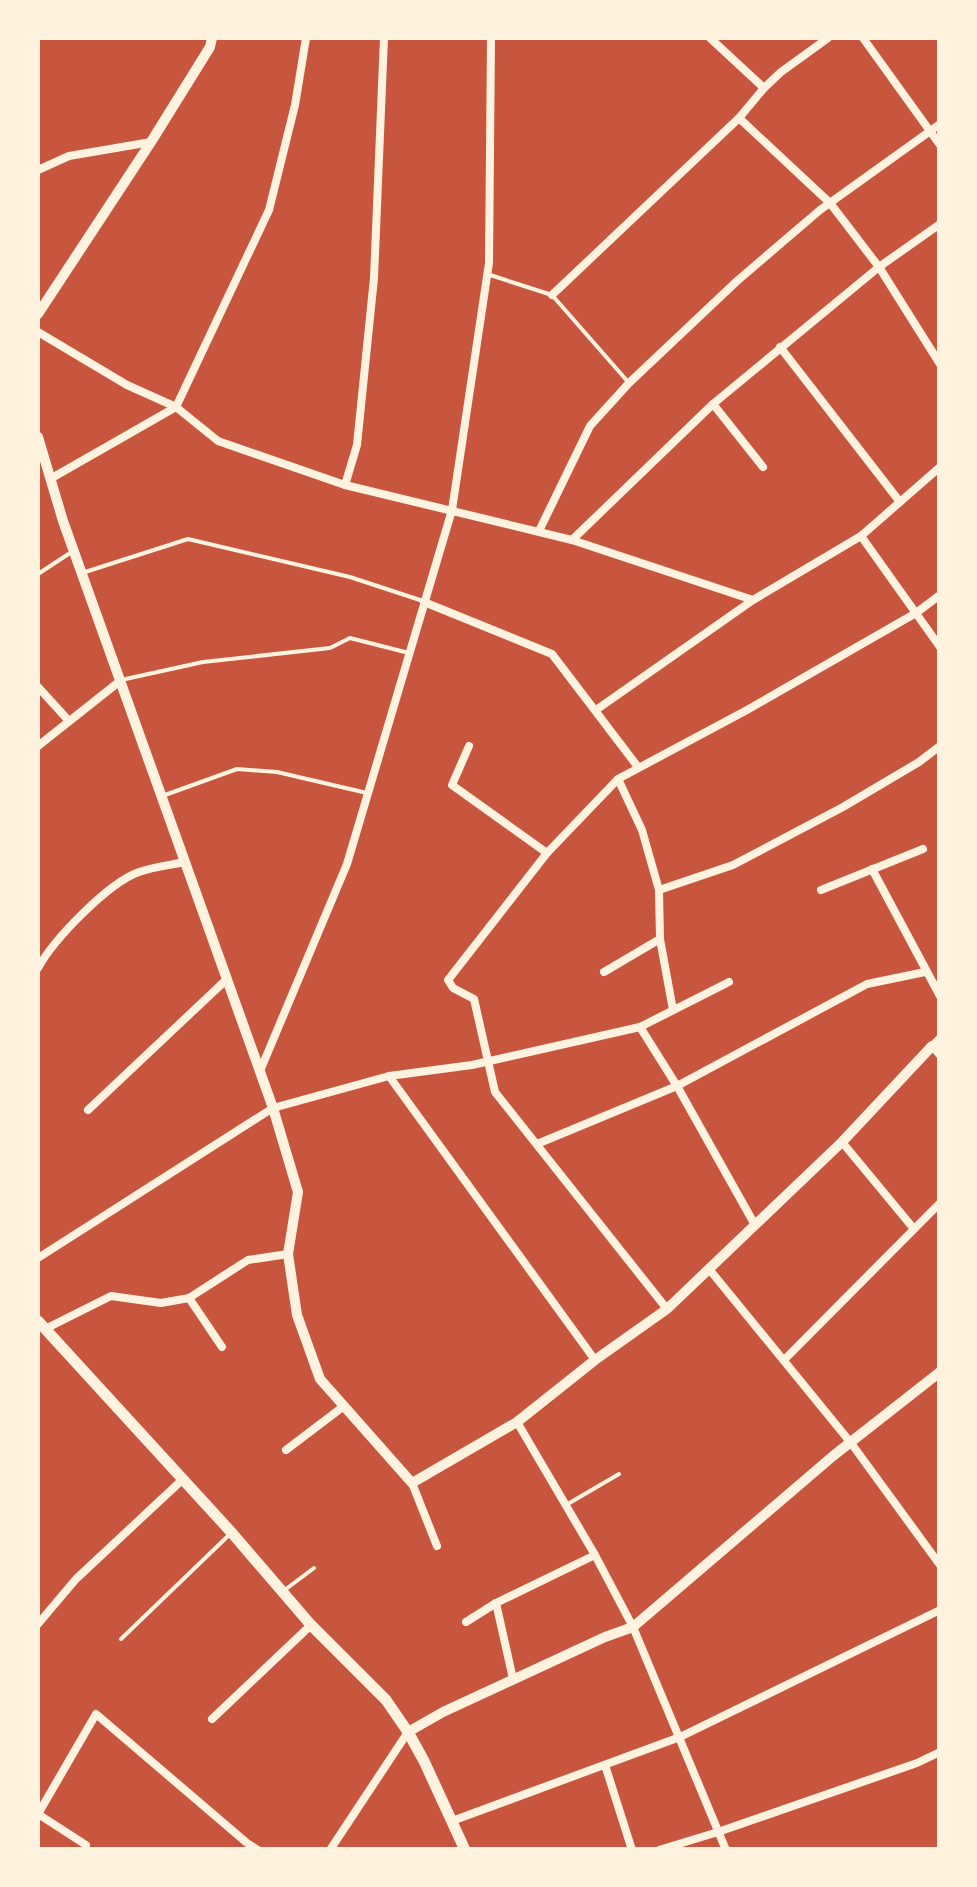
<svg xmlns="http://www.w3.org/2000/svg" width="977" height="1887" font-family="'Source Serif 4',serif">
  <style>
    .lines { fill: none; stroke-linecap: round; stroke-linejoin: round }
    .service { stroke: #fff3e0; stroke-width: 4 }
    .minor { stroke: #fff3e0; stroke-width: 8 }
    .tertiary { stroke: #fff3e0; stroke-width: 10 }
    .secondary { stroke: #fff3e0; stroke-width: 11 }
  </style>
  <rect width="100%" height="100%" fill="#c8553d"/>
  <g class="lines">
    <g class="service">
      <path d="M487 274 552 295 629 383"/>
      <path d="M82 573 188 539 350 577 423 601"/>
      <path d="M38 574 70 553"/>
      <path d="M121 680 203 662 330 648 350 638 409 653"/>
      <path d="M165 795 237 769 277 772 367 793"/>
      <path d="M566 1505 619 1474"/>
      <path d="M286 1589 314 1568"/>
      <path d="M121 1639 228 1536"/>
    </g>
    <g class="minor">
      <path d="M710 38 764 88"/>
      <path d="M863 38 940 145"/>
      <path d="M739 118 830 203 879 267 940 364"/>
      <path d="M38 170 69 156 151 142"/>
      <path d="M552 295 739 118 764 88 781 72 828 38"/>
      <path d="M38 332 127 385 176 407 218 441 345 485 572 540 753 600"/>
      <path d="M780 347 900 502"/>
      <path d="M713 404 763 467"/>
      <path d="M50 479 176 407 269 210 295 105 306 38"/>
      <path d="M345 485 357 445 374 278 384 38"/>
      <path d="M539 531 590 426 629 383 737 281 820 210 940 124"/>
      <path d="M861 536 940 647"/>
      <path d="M572 540 713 404 879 267 940 224"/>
      <path d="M424 602 552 654 638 767"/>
      <path d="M38 687 69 721"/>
      <path d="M596 710 753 600 861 536 940 467"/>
      <path d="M38 746 120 681"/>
      <path d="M469 746 452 785 547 853"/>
      <path d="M618 779 642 830 659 890 660 939 673 1010"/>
      <path d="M872 869 940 996"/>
      <path d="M659 890 733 865 843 807 919 762 940 746"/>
      <path d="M821 890 923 849"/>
      <path d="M38 968C54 939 108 883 139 872 153 867 170 865 185 862"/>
      <path d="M604 972 660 939"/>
      <path d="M640 1027 677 1086 755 1225"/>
      <path d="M940 1038 932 1046 940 1055"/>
      <path d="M260 1071 347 864 452 510 489 263 491 38"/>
      <path d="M389 1076 595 1360"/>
      <path d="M88 1110 227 979"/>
      <path d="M842 1142 914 1229"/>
      <path d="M537 1144 677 1086 867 984 925 972"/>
      <path d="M38 1258 273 1108 389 1076 472 1065 640 1027 729 982"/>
      <path d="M709 1269 851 1443 940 1565"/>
      <path d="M189 1298 222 1347"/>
      <path d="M667 1309 495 1092 474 999 453 988 448 980 547 853 618 779 747 710 916 613 940 595"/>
      <path d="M45 1329 111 1296 161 1303 189 1298 248 1260 288 1254"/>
      <path d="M785 1359 940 1203"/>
      <path d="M517 1422 595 1555 633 1627 726 1850"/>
      <path d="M286 1450 344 1406"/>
      <path d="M412 1483 437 1546"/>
      <path d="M496 1603 513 1679"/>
      <path d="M466 1622 496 1603 595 1555"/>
      <path d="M38 1624 76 1579 182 1480"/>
      <path d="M212 1719 311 1625"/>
      <path d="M605 1765 632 1850"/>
      <path d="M38 1814 96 1714 247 1843 258 1850"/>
      <path d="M38 1814 86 1845"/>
      <path d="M452 1821 680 1737 940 1610"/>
      <path d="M330 1850 408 1732"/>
      <path d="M659 1850 718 1832 917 1763 940 1752"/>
    </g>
    <g class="tertiary">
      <path d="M38 314 151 142 210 47 212 38"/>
      <path d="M38 437 63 521 273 1108 298 1192 288 1254 297 1315 320 1379 412 1483 517 1422 595 1360 667 1309 842 1142 932 1046"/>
      <path d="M408 1732 443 1712 605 1637 633 1627 833 1456 940 1372"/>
    </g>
    <path class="secondary" d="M38 1321 232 1533 311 1625 386 1700 408 1732 424 1761 465 1850"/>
  </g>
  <rect width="977" height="1887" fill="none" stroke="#fff3e0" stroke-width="80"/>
</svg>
